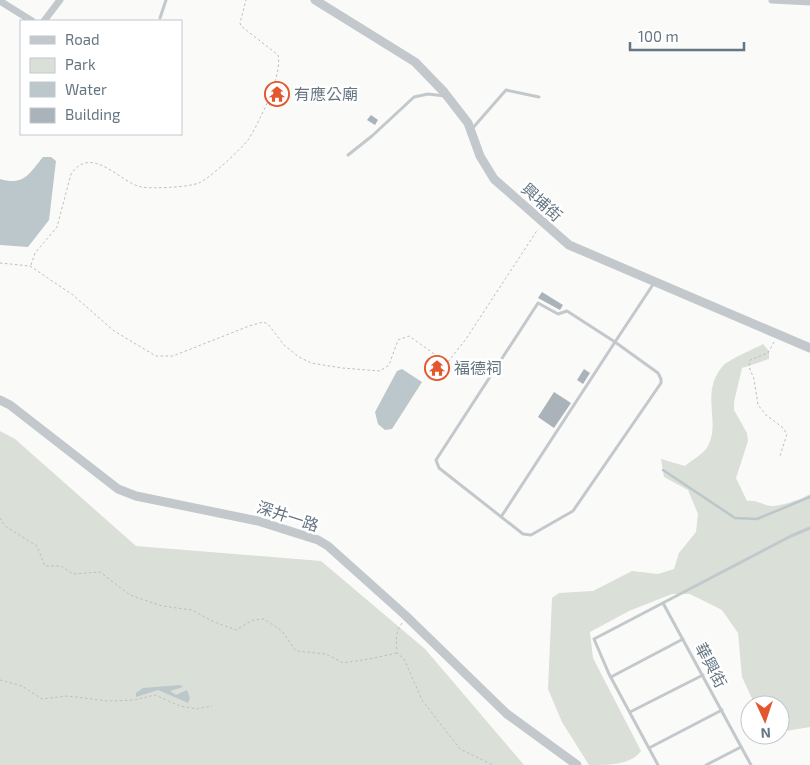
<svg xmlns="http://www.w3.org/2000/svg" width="810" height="765" font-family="'Exo 2','Noto Sans TC',sans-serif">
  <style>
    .green { fill: #dadfd7 }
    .water { fill: #bbc7cb }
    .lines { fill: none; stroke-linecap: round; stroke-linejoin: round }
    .stream { stroke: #bbc7cb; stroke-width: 2.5 }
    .building { fill: #aab3b9 }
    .path { stroke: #bbbfc2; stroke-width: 1; stroke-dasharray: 2.5 2.5; stroke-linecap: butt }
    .service { stroke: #c3c8cc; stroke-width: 3 }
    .minor { stroke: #c3c8cc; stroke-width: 7 }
    .tertiary { stroke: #c3c8cc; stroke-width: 9 }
    .labels { text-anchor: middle; stroke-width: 5; stroke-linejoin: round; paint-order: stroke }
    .poi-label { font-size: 16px; fill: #657683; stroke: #fff; text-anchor: start }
    .street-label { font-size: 16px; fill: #657683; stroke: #fff }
  </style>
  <rect width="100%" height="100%" fill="#fafaf8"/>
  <g class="green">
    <path d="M763 344 769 351V359L742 368 734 402V410L747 433 748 441 736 478 747 501C758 500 762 505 771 506 778 507 803 499 810 494V727L780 732V705H755L742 677 738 633 722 610 690 594H672L629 611 590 632 593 658 641 751C631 765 609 765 589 765L562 722 548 689 552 598 559 593 593 591 632 571 658 574 674 569 679 553 696 532 698 514 688 490 664 477 661 459 685 466C691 461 701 455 706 449 723 424 699 395 722 367 727 360 754 349 763 344Z"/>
    <path d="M0 431 15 439 136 546 321 561 425 649 524 765H0Z"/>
  </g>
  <g class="water">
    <path d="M43 157H51L56 161 49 220 28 247 0 245V179C24 186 29 174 43 157Z"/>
    <path d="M402 369 422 382 392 429 385 430 378 424 375 412 397 371Z"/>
    <path d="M180 685 183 687 170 691 176 695 187 690 190 698 188 703 158 690 136 697V693L143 688Z"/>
  </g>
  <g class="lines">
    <path class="stream" d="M663 470 735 518 757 519 810 497"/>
  </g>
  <g class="building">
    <path d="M371 115 378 120 375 125 367 120Z"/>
    <path d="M542 292 563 305 560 310 538 298Z"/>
    <path d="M434 362 441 363V373H433Z"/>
    <path d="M584 369 590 373 583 384 577 380Z"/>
    <path d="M554 392 571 403 554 428 538 417Z"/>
  </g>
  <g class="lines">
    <g class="path">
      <path d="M0 263 30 266 73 295 114 331 156 356H173L249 326 263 322 268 324 284 345 299 357 311 363 342 368 380 371 389 365 398 340 409 336 447 363 466 339 538 229"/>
      <path d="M31 265 35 253 57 227 71 174C92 143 121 184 142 187 153 189 189 187 199 183 209 179 241 149 248 140 253 133 257 124 261 116 268 103 282 69 278 55L241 26 240 23 246 0"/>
      <path d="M774 342 768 353 750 360 749 367 754 379 758 405 766 415 782 427 787 434 780 456"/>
      <path d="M0 518 5 526 37 546 45 566H61L73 574 100 572 130 595 162 606 192 610 212 621 236 630 253 620 264 619 282 631 296 651 326 654 343 663 369 659 397 653"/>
      <path d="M402 623C395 632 396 641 397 653L404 659 422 700 460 749 493 765"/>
      <path d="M0 680 22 686 42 699 67 696 108 701 134 700 155 695 180 706 197 709 212 706"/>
    </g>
    <g class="service">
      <path d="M160 18 166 0"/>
      <path d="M471 130 506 90 539 97"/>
      <path d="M348 155 372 136 414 97 428 94 445 96"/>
      <path d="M501 517 615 342 567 311 558 314 538 303 436 460 439 468 523 534 531 535 573 511 661 383V379L658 373 615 342 654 283"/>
      <path d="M663 603 751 765"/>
      <path d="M611 677 683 639"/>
      <path d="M630 712 703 675"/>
      <path d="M649 748 722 710"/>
      <path d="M658 765 609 674 594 639 791 536 810 528"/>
      <path d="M706 765 741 747"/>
    </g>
    <g class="minor">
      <path d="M772 0 810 2"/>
      <path d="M0 1 32 21"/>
      <path d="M44 21 60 0"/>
    </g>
    <g class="tertiary">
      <path d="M315 0 415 62 444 92 468 123 480 156 494 179 569 245 810 348"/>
      <path d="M0 400 10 405 118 489 136 496 258 521 318 540 328 546 405 615 507 714 577 765"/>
    </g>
  </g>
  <defs>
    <symbol id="temple-ring" viewBox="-11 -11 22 22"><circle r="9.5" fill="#fff" stroke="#e4572e" stroke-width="1.5"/><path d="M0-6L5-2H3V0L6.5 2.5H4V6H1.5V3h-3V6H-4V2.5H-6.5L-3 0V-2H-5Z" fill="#e4572e"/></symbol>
  </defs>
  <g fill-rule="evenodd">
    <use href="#temple-ring" x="263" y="80" width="28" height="28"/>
    <use href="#temple-ring" x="423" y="354" width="28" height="28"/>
  </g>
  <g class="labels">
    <g class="poi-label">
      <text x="294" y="100">有應公廟</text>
      <text x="454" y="374">福德祠</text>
    </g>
    <g class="street-label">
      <text transform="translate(542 202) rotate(42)" y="6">興埔街</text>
      <text transform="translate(288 516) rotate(18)" y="6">深井一路</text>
      <text transform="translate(711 665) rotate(62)" y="6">華興街</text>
    </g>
  </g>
  <rect x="20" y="20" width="162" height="115" fill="#ffffff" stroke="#c1c8cd"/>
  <rect x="30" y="36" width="25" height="8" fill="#c3c8cc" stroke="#c1c8cd"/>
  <text x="65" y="45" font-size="15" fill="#657683">Road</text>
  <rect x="30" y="58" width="25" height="15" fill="#dadfd7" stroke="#c1c8cd"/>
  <text x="65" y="70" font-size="15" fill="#657683">Park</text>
  <rect x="30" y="82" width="25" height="15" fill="#bbc7cb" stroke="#c1c8cd"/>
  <text x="65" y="95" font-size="15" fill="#657683">Water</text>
  <rect x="30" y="108" width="25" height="15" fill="#aab3b9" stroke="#c1c8cd"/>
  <text x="65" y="120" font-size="15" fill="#657683">Building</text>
  <g transform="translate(765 720) rotate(177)"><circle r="24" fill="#ffffff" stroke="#c1c8cd"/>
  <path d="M0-4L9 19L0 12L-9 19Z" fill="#e4572e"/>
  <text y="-8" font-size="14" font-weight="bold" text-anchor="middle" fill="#657683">N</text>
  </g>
  <path d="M630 42v8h114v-8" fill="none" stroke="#657683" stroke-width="2.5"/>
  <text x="638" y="42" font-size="15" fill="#657683" stroke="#ffffff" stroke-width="4" paint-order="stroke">100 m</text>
</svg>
